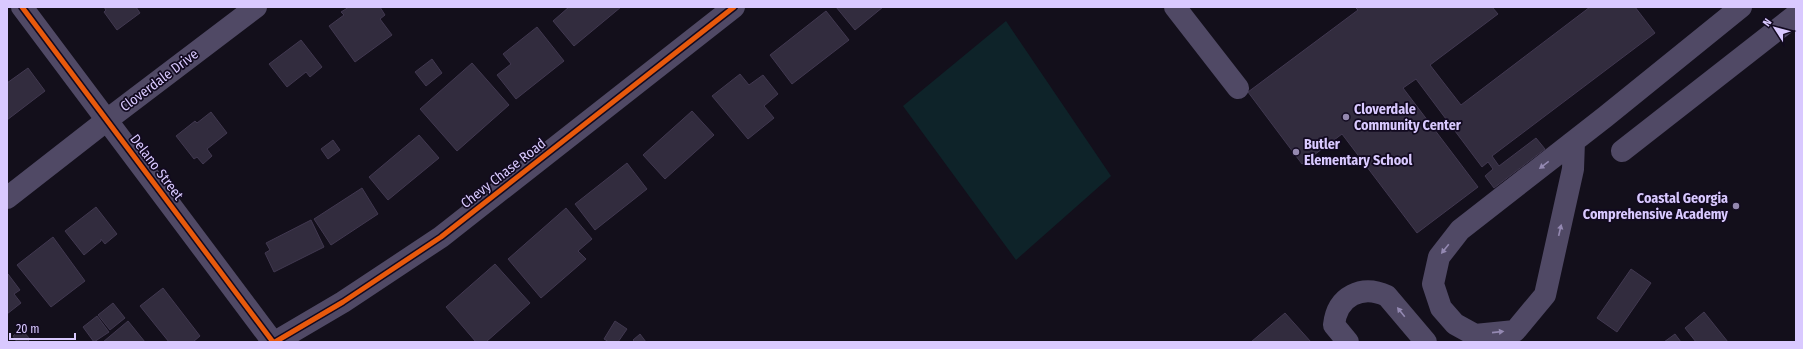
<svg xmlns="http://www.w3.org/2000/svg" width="1803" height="349" font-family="'Fira Sans Condensed',sans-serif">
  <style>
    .green { fill: #0e2329 }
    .building { fill: #322c3e; stroke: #413850 }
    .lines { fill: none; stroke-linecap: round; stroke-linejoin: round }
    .minor { stroke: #504965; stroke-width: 22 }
    .cycleway-casing { stroke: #120a20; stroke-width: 8 }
    .cycleway { stroke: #e8590c; stroke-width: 5 }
    .oneway { fill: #9489b2 }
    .poi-dot { fill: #9488af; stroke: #120a20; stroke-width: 1.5 }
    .labels { text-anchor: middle; stroke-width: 3.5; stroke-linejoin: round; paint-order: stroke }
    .street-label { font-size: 14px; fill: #d9c9ff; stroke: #120a20 }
    .poi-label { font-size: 14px; font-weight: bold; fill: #d9c9ff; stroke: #120a20; text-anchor: start }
  </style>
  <rect width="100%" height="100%" fill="#130f1b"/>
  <path class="green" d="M1006 21 1111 176 1016 260 903 106Z"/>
  <g class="building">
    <path d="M104 7H136L140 13 117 30 104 12 106 10Z"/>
    <path d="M349 7H380L385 15 380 19 392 35 355 62 329 26 344 15 341 12Z"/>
    <path d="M569 7H621L574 46 553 21Z"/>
    <path d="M836 7H883L855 30Z"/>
    <path d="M1355 7H1492L1498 14 1430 65 1461 105 1590 7H1635L1655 33 1492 156 1499 166 1536 138 1545 149 1494 188 1485 176 1493 169 1488 162 1482 167 1416 79 1403 88 1478 187 1417 233 1342 134 1302 164 1248 92 1358 10Z"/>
    <path d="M826 11 849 40 792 84 770 55Z"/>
    <path d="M537 27 564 61 516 99 497 75 511 64 503 54Z"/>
    <path d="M301 40 322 67 310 77 306 72 287 87 269 64Z"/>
    <path d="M432 59 442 73 426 86 415 72Z"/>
    <path d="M472 63 509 105 457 151 420 109Z"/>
    <path d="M28 68 45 91 7 120V83Z"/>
    <path d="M740 74 749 85 763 75 778 94 764 106 774 118 748 139 712 96Z"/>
    <path d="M692 111 714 135 665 179 643 155Z"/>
    <path d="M211 112 227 133 207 149 212 156 203 164 197 157 194 159 176 136 195 121 197 123Z"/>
    <path d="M419 135 439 158 388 200 369 177Z"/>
    <path d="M333 140 340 150 328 159 321 149Z"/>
    <path d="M627 163 647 189 595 230 575 204Z"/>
    <path d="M362 188 378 214 331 245 314 219Z"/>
    <path d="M96 207 117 234 105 244 101 239V241L84 255 65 231Z"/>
    <path d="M566 208 592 239 578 251 586 259 541 298 508 259Z"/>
    <path d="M311 220 324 247 274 272 265 253 270 250 266 243Z"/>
    <path d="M53 237 85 281 51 307 17 265Z"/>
    <path d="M495 264 530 303 486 342H476L446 307Z"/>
    <path d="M1631 269 1651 283 1617 332 1597 318Z"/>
    <path d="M8 274 20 290 14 294 21 303 7 314V275Z"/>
    <path d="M163 288 200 336 193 342H169L140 306Z"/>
    <path d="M113 303 125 318 110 330 98 315Z"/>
    <path d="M1704 312 1728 342H1696L1685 328Z"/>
    <path d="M1285 313 1311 342H1251Z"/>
    <path d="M97 316 109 332 94 342 83 327Z"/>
    <path d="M128 321 145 342H103Z"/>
    <path d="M615 321 627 329 618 342H609L604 339Z"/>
    <path d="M21 329 30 339 27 342H17L13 336Z"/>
    <path d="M640 334 646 342H635L633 340Z"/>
    <path d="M1675 334 1681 342H1664Z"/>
  </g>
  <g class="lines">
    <g class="minor">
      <path d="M22 7 273 342"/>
      <path d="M1175 7 1238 88"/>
      <path d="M1574 141 1573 169 1545 295 1515 331 1475 335 1455 324 1441 308 1433 284 1439 257 1460 230 1605 117 1741 7"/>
      <path d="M1622 151 1796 15"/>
      <path d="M7 198 107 120 256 7"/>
      <path d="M275 342 343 302 441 237 734 7"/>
      <path d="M1348 342 1334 325C1337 296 1362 284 1387 296L1426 342"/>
    </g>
    <defs>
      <g id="cycleway">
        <path d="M22 7 273 342"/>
        <path d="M275 342 343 302 441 237 734 7"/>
      </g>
    </defs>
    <use href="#cycleway" class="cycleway-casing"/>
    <use href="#cycleway" class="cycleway"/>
  </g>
  <defs><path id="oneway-solid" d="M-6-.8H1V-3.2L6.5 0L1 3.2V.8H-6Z"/></defs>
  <g class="oneway">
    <use href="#oneway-solid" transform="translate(1544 165) rotate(142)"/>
    <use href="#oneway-solid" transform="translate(1560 230) rotate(-77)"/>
    <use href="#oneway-solid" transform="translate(1445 249) rotate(129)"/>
    <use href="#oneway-solid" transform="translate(1401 312) rotate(-129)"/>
    <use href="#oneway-solid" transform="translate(1498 332) rotate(-6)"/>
  </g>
  <g class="poi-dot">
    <circle cx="1346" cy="117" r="4"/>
    <circle cx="1296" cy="152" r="4"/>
    <circle cx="1736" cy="206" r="4"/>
  </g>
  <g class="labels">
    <g class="street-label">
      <text transform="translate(159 80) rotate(-37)" y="5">Cloverdale Drive</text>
      <text transform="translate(157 167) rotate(53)" y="5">Delano Street</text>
      <text transform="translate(503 173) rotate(-38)" y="5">Chevy Chase Road</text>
    </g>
    <g class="poi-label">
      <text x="1354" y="114">Cloverdale<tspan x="1354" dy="16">Community Center</tspan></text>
      <text x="1304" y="149">Butler<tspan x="1304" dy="16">Elementary School</tspan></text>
      <text x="1728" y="203" text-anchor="end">Coastal Georgia<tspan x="1728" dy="16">Comprehensive Academy</tspan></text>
    </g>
  </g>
  <rect width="1803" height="349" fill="none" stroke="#d9c9ff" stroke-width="16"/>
  <g transform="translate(1775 28) rotate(306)" stroke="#120a20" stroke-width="3" paint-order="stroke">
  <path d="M0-3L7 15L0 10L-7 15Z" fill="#d9c9ff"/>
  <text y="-6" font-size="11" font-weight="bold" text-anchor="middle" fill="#d9c9ff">N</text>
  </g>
  <path d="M10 333v6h65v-6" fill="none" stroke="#d9c9ff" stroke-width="2"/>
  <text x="16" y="333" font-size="12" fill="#d9c9ff" stroke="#120a20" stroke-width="3" paint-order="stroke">20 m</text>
</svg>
